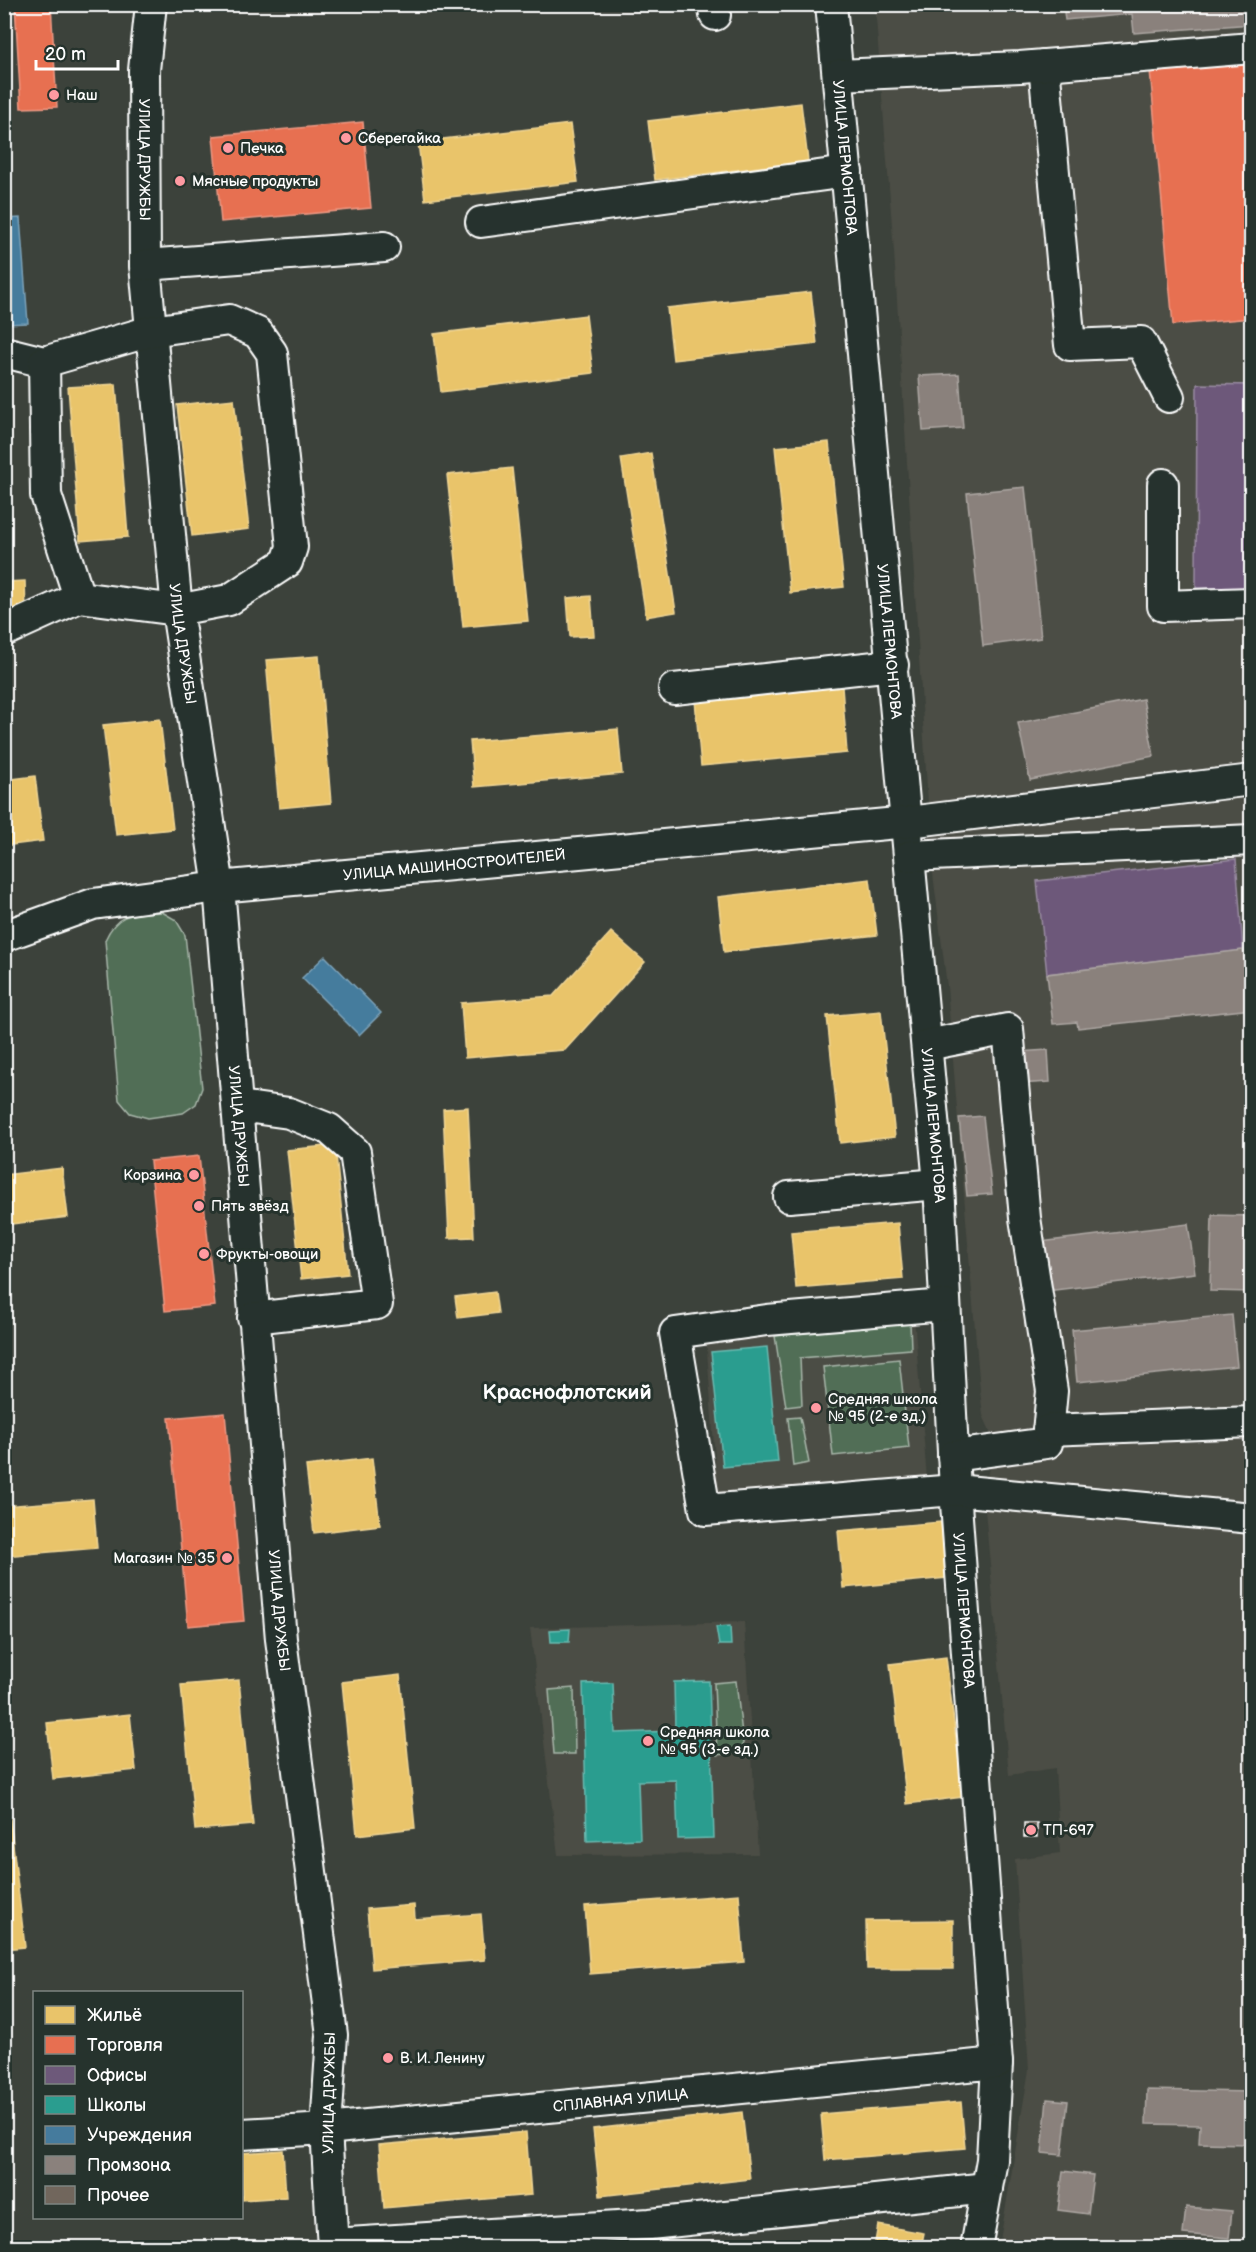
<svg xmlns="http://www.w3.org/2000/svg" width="1256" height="2252" font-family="'Balsamiq Sans',sans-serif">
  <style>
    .built { fill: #4c4d45 }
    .green { fill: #516e56; stroke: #a8b6aa; stroke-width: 1.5 }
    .homes { fill: #e9c46a; stroke: #f0d697; stroke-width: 1.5 }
    .shops { fill: #e76f51; stroke: #ee9a85; stroke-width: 1.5 }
    .offices { fill: #6d597a; stroke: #998ba2; stroke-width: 1.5 }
    .schools { fill: #2a9d8f; stroke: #6abab1; stroke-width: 1.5 }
    .public { fill: #457b9d; stroke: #7da3ba; stroke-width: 1.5 }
    .industry { fill: #8a817c; stroke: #ada7a3; stroke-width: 1.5 }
    .building { fill: #71665c; stroke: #fff; stroke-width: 1.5 }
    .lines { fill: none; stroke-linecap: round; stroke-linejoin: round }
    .minor-casing { stroke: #fff; stroke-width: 34 }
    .minor { stroke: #26332d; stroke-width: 30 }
    .poi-dot { fill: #ff9aa2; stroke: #26332d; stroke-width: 2 }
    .labels { text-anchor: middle; stroke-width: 6; stroke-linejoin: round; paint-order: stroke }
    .poi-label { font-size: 15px; fill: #fff; stroke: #26332d; text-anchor: start }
    .street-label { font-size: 15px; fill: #fff; stroke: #26332d }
    .district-label { font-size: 21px; font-weight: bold; fill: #fff; stroke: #26332d }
  </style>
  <rect width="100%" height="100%" fill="#3c423b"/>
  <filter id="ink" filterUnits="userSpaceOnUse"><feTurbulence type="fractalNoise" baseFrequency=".0167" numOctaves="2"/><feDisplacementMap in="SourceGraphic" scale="12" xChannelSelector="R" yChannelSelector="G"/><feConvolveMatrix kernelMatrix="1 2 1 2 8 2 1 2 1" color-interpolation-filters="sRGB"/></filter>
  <g filter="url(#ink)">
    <g class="built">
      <path d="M875 5H1251V2247H999L1029 2070 1015 1859 1060 1853 1055 1768 1009 1775 985 1509 986 1484 994 1440 983 1415 980 1390 947 986 928 833 929 819 894 251Z"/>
      <path d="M914 1317 927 1480 718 1500 706 1336Z"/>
      <path d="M744 1622 758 1854 558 1855 530 1628Z"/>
    </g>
    <g class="green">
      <path d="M162 912 176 920 185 935 202 1088 196 1104 183 1113 148 1118 130 1113 119 1100 105 940C118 911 133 914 162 912Z"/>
      <path d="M910 1322 911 1349 800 1358 802 1405 786 1407 775 1336Z"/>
      <path d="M899 1359 909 1448 833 1456 823 1367Z"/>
      <path d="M800 1417 809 1463 793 1466 788 1418Z"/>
      <path d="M736 1681 744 1752 717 1755 714 1683Z"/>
      <path d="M574 1688 575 1754H554L549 1690Z"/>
    </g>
    <g class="homes">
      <path d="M801 103 808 161 655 180 648 121Z"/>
      <path d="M570 124 578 182 425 200 418 142Z"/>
      <path d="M811 292 817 344 673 360 667 308Z"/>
      <path d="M586 315 593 373 441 392 434 334Z"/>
      <path d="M116 384 128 537 80 541 68 387Z"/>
      <path d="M234 399 249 529 192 536 177 405Z"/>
      <path d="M829 442 844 587 790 593 775 447Z"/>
      <path d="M651 453 676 612 646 617 621 458Z"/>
      <path d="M512 468 528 621 463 627 447 475Z"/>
      <path d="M25 581 26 612 4 613V582Z"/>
      <path d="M591 596 594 636 570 637 567 598Z"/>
      <path d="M319 656 331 803 279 808 266 660Z"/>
      <path d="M842 687 847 753 701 766 695 700Z"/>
      <path d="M160 719 173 829 116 835 103 725Z"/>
      <path d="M618 729 622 774 474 787 470 741Z"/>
      <path d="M35 776 43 841 4 846V780Z"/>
      <path d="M870 879 877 935 724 952 718 897Z"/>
      <path d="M611 932 645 962 565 1050 465 1058 461 1003 553 996Z"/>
      <path d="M881 1011 895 1137 840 1143 827 1016Z"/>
      <path d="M468 1107 474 1237 449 1238 443 1109Z"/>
      <path d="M335 1145 348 1274 301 1279 287 1150Z"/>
      <path d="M62 1168 68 1217 4 1225V1175Z"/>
      <path d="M898 1223 903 1279 796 1288 791 1232Z"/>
      <path d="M495 1292 498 1313 458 1318 455 1297Z"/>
      <path d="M372 1458 380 1525 314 1533 306 1466Z"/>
      <path d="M93 1499 97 1548 4 1556V1506Z"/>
      <path d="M941 1522 947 1578 843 1588 838 1531Z"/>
      <path d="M946 1657 963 1797 907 1804 890 1664Z"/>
      <path d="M400 1675 415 1828 357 1835 342 1682Z"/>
      <path d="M239 1680 253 1825 195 1830 181 1685Z"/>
      <path d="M130 1714 136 1770 53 1779 47 1723Z"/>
      <path d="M8 1802 25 1947 4 1949V1803Z"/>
      <path d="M739 1894 744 1962 590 1974 585 1906Z"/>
      <path d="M414 1905 415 1919 481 1914 485 1960 372 1969 367 1909Z"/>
      <path d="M953 1920V1969H867L866 1921Z"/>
      <path d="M961 2102 965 2148 825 2160 821 2114Z"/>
      <path d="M742 2112 750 2179 600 2196 593 2129Z"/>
      <path d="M526 2132 531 2195 384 2208 379 2145Z"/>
      <path d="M283 2150 286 2197 242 2200V2153Z"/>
      <path d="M878 2225 924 2233 921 2248H874Z"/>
    </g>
    <g class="shops">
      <path d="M15 4H51L57 107 21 108Z"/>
      <path d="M1252 61V318L1173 325 1150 70Z"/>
      <path d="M363 122 371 208 221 222 213 136Z"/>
      <path d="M199 1156 215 1306 165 1311 150 1161Z"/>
      <path d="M225 1413 244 1621 188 1626 169 1418Z"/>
    </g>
    <g class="offices">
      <path d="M1197 384 1252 385V588H1196Z"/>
      <path d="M1236 859 1243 950 1047 974 1037 881Z"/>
    </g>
    <g class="schools">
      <path d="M767 1347 778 1462 723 1467 711 1352Z"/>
      <path d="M730 1626 731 1645H719L716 1627Z"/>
      <path d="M570 1629 569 1642H551L550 1630Z"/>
      <path d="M709 1681 714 1838 678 1839 676 1780 638 1781 640 1839 587 1841 583 1684 613 1683 615 1733 675 1731 674 1682Z"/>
    </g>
    <g class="public">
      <path d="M20 218 28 323 4 324V219Z"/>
      <path d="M325 956 381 1013 359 1035 302 978Z"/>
    </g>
    <g class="industry">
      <path d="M1063 4H1252V24L1134 33 1132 14 1065 20Z"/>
      <path d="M959 374 963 428 923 431 919 376Z"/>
      <path d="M1025 487 1041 638 983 646 967 493Z"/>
      <path d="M1143 699 1154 756 1030 780 1018 723Z"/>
      <path d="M1243 950 1252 1009 1078 1028 1077 1022 1053 1024 1047 974Z"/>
      <path d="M1048 1050 1050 1082 1001 1085 999 1053Z"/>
      <path d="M983 1116 992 1194 967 1196 959 1118Z"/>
      <path d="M1212 1215 1252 1216V1292L1210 1291Z"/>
      <path d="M1188 1224 1195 1273 1022 1294 1016 1245Z"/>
      <path d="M1232 1315 1237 1366 1077 1382 1072 1330Z"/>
      <path d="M1147 2090 1252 2092V2123H1247L1246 2144 1199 2143 1200 2125 1146 2124Z"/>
      <path d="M1047 2099 1068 2101 1062 2155 1042 2153Z"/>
      <path d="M1063 2171 1093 2175 1088 2214 1058 2210Z"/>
      <path d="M1186 2207 1232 2211 1229 2238 1183 2234Z"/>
    </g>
    <rect class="building" x="1024" y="1823" width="13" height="14"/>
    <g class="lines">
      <defs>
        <g id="minor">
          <path id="s1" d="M151 4 144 70 145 265 177 610 219 887 281 1639 332 2035 326 2129 333 2248"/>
          <path d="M713 4 715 15"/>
          <path id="s2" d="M831 4 939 1184 955 1490 997 2063 992 2160 976 2248"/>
          <path d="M1044 65 1070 345 1141 342 1169 397"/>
          <path d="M838 75 1020 67 1252 48"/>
          <path d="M481 222 847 172"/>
          <path d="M145 265 384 247"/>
          <path d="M4 352 44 362"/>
          <path d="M1163 484V606L1252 603"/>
          <path d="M4 631 79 597 177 610 229 600 287 562 292 547 272 353 258 333 229 320 151 331 44 362 46 495 79 597"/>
          <path d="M674 689 893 665"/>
          <path d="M910 856 1252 840"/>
          <path id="s3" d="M4 936 93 904 219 887 908 822 1252 780"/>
          <path d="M927 1045 1008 1029 1025 1218 1052 1391 1047 1443 953 1456"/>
          <path d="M239 1106 289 1113 329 1129 355 1152 377 1304 253 1318"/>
          <path d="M789 1197 939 1184"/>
          <path d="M945 1305 767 1320 675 1333 705 1510 955 1490 1252 1518"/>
          <path d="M1048 1430 1252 1422"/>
          <path id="s4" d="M242 2134 326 2129 997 2063"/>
          <path d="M333 2244 650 2224 987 2188"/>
        </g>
      </defs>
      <use href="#minor" class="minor-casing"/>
      <use href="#minor" class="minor"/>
    </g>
  </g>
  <g class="poi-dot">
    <circle cx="54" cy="95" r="6"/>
    <circle cx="346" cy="138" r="6"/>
    <circle cx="228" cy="148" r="6"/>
    <circle cx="180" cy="181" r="6"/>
    <circle cx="194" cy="1175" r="6"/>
    <circle cx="199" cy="1206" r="6"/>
    <circle cx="204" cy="1254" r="6"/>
    <circle cx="816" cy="1408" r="6"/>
    <circle cx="227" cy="1558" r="6"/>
    <circle cx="648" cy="1741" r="6"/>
    <circle cx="1031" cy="1830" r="6"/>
    <circle cx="388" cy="2058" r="6"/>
  </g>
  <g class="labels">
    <g class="poi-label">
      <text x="66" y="100">Наш</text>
      <text x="358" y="143">Сберегайка</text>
      <text x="240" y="153">Печка</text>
      <text x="192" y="186">Мясные продукты</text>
      <text x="182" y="1180" text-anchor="end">Корзина</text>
      <text x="211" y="1211">Пять звёзд</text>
      <text x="216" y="1259">Фрукты-овощи</text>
      <text x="828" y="1404">Средняя школа<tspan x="828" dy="17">№ 95 (2-е зд.)</tspan></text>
      <text x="215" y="1563" text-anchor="end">Магазин № 35</text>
      <text x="660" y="1737">Средняя школа<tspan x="660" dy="17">№ 95 (3-е зд.)</tspan></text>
      <text x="1043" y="1835">ТП-697</text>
      <text x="400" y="2063">В. И. Ленину</text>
    </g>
    <g class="street-label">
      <text dy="5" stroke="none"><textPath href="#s2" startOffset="154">УЛИЦА ЛЕРМОНТОВА</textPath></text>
      <text dy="5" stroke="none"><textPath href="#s1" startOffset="156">УЛИЦА ДРУЖБЫ</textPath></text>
      <text dy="5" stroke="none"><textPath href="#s2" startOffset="640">УЛИЦА ЛЕРМОНТОВА</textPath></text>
      <text dy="5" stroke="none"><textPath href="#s1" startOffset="642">УЛИЦА ДРУЖБЫ</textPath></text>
      <text dy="5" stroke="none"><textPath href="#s3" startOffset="458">УЛИЦА МАШИНОСТРОИТЕЛЕЙ</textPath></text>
      <text dy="5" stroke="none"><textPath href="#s1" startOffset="1128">УЛИЦА ДРУЖБЫ</textPath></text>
      <text dy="5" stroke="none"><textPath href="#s2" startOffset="1126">УЛИЦА ЛЕРМОНТОВА</textPath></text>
      <text dy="5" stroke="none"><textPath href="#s1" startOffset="1614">УЛИЦА ДРУЖБЫ</textPath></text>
      <text dy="5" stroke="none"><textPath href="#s2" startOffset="1612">УЛИЦА ЛЕРМОНТОВА</textPath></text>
      <text transform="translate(329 2093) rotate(-89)" y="5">УЛИЦА ДРУЖБЫ</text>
      <text dy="5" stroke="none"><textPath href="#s4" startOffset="380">СПЛАВНАЯ УЛИЦА</textPath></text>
    </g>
    <g class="district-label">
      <text x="567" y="1399">Краснофлотский</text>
    </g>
  </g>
  <rect width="1256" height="2252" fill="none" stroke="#26332d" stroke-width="24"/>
  <rect x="12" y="12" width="1232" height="2228" fill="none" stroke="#fff" stroke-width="2" filter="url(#ink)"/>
  <rect x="33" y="1991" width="210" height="228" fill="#26332d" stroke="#7d8581" stroke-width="1.5"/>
  <rect x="45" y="2006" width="30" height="18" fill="#e9c46a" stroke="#7d8581" stroke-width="1.5"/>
  <text x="87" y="2021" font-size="18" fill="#ffffff">Жильё</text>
  <rect x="45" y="2036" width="30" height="18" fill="#e76f51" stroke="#7d8581" stroke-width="1.5"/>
  <text x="87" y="2051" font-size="18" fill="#ffffff">Торговля</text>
  <rect x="45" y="2066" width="30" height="18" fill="#6d597a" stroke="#7d8581" stroke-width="1.5"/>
  <text x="87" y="2081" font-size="18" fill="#ffffff">Офисы</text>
  <rect x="45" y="2096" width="30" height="18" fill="#2a9d8f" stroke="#7d8581" stroke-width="1.5"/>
  <text x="87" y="2111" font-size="18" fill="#ffffff">Школы</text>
  <rect x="45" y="2126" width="30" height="18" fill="#457b9d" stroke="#7d8581" stroke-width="1.5"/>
  <text x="87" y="2141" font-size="18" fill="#ffffff">Учреждения</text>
  <rect x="45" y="2156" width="30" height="18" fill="#8a817c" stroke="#7d8581" stroke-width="1.5"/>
  <text x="87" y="2171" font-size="18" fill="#ffffff">Промзона</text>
  <rect x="45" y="2186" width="30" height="18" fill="#71665c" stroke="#7d8581" stroke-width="1.5"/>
  <text x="87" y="2201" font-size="18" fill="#ffffff">Прочее</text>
  <path d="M36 60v9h82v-9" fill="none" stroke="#ffffff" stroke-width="3"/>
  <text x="45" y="60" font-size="18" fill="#ffffff" stroke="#26332d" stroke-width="4.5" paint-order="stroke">20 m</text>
</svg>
